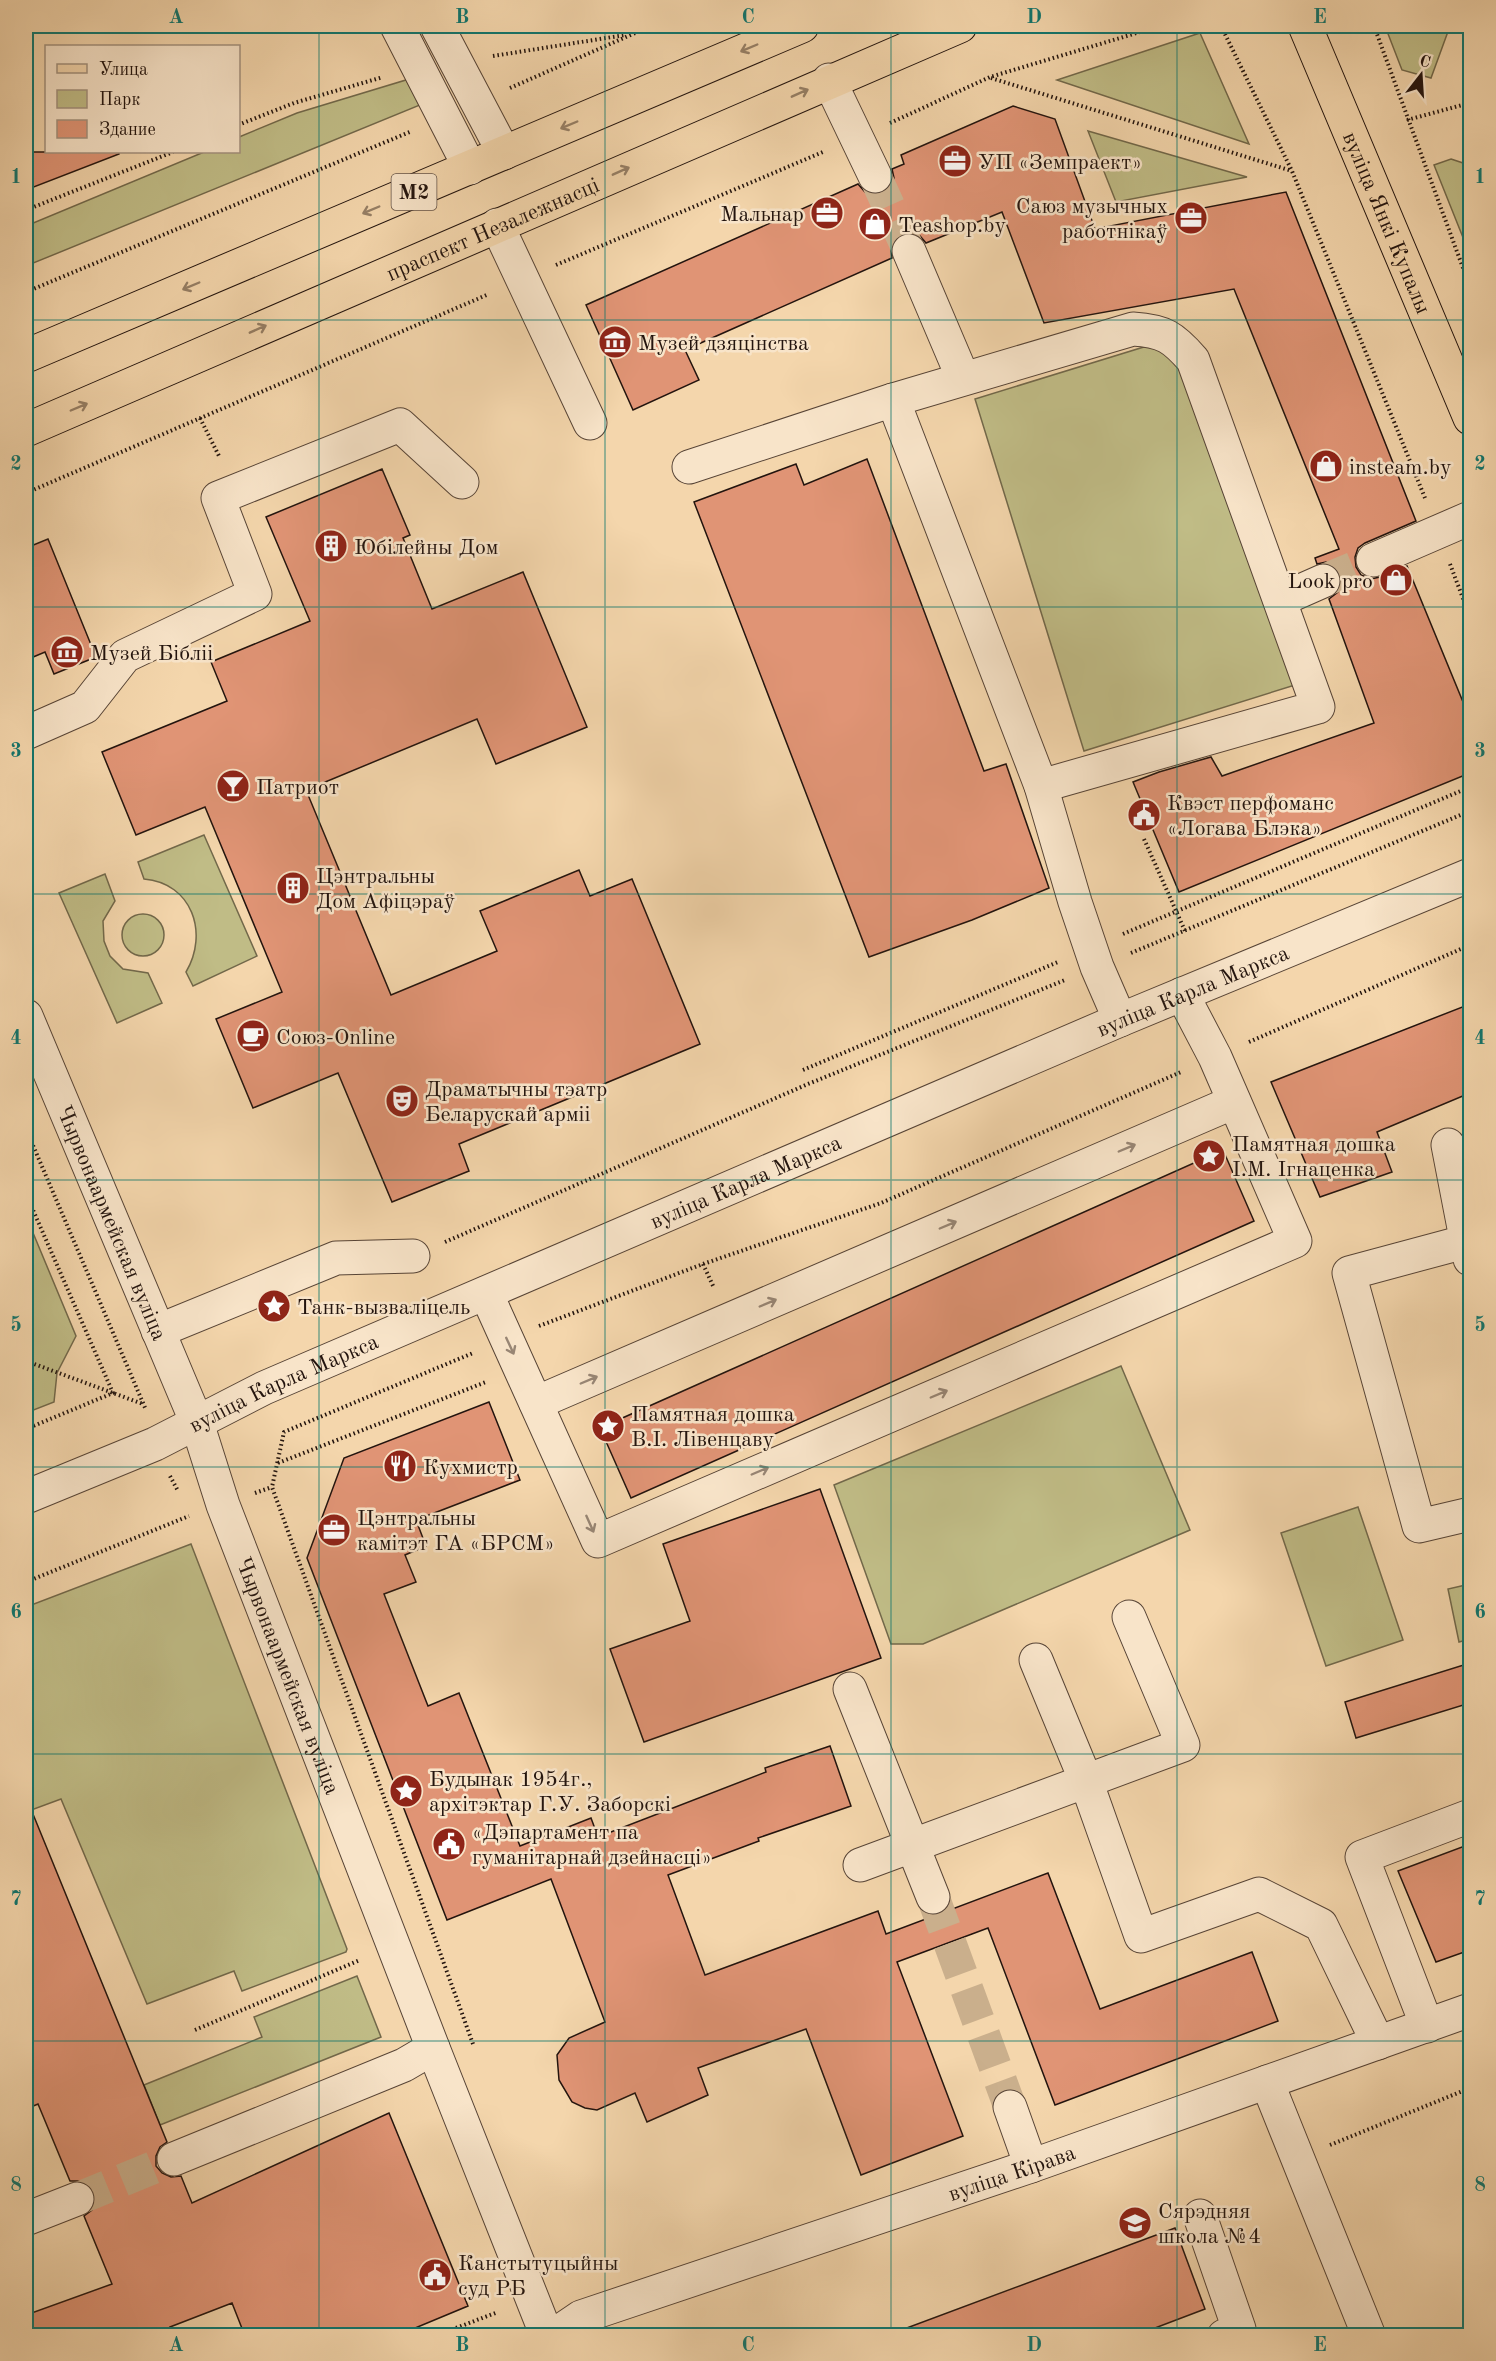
<svg xmlns="http://www.w3.org/2000/svg" width="1496" height="2361" font-family="'Old Standard TT',serif">
  <style>
    .green { fill: #c0bc86; stroke: #72684a; stroke-width: 1.5 }
    .building { fill: #e09475; stroke: #23140e; stroke-width: 1.5 }
    .lines { fill: none; stroke-linecap: round; stroke-linejoin: round }
    .minor-tunnel { stroke: #caaf8c; stroke-width: 33; stroke-dasharray: 33 16; stroke-linecap: butt }
    .minor-casing { stroke: #574436; stroke-width: 35 }
    .major-casing { stroke: #23140e; stroke-width: 35 }
    .path { stroke: #23140e; stroke-width: 4; stroke-dasharray: 1.5 3; stroke-linecap: butt }
    .minor { stroke: #f8e4c9; stroke-width: 33 }
    .major { stroke: #f4d6ac; stroke-width: 33 }
    .oneway { stroke: #967f65 }
    .oneway2 { stroke: #988675 }
    .grid { fill: none; stroke: #0f766e; stroke-width: 1.5; stroke-opacity: 0.55 }
    .labels { text-anchor: middle; stroke-width: 5; stroke-linejoin: round; paint-order: stroke }
    .shield { fill: #f8e4c9; stroke: #635246; stroke-width: 1.5 }
    .shield-label { font-size: 21px; font-weight: bold; fill: #23140e }
    .poi-label { font-size: 22px; fill: #23140e; stroke: #f8e4c9; text-anchor: start }
    .street-label { font-size: 22px; fill: #23140e; stroke: #f8e4c9 }
    .neatline { fill: none; stroke: #0f766e; stroke-width: 2 }
    .grid-label { font-size: 20px; text-anchor: middle; font-weight: bold; fill: #0f766e }
  </style>
  <rect width="100%" height="100%" fill="#f4d6ac"/>
  <filter id="stains"><feTurbulence type="fractalNoise" baseFrequency=".00333" numOctaves="4"/><feColorMatrix values="0 0 0 0 .2 0 0 0 0 .09 0 0 0 0 .02 0 0 0 .5 -.17"/></filter>
  <radialGradient id="worn" r=".72"><stop offset=".6" stop-color="#630" stop-opacity="0"/><stop offset="1" stop-color="#630" stop-opacity=".3"/></radialGradient>
  <g class="green">
    <path d="M1385 26H1450L1431 78 1402 70Z"/>
    <path d="M1200 33 1249 144 1057 80Z"/>
    <path d="M406 80 420 105 26 266V226L204 152H238L239 137 297 113Z"/>
    <path d="M1088 131 1247 177 1116 202Z"/>
    <path d="M1451 159 1463 163 1470 169V255L1434 165Z"/>
    <path d="M1186 334 1295 685 1084 751 975 399Z"/>
    <path d="M204 835 257 956 193 986 186 972C209 933 192 883 144 879L138 862Z"/>
    <path d="M105 874 115 901 103 921 104 941 110 956 123 969 148 973 162 1003 117 1023 59 893Z"/>
    <circle cx="143" cy="935" r="21"/>
    <path d="M26 1216 76 1336 57 1373 54 1402 26 1413Z"/>
    <path d="M1121 1366 1190 1530 923 1644H891L834 1485Z"/>
    <path d="M1358 1507 1403 1640 1326 1666 1281 1533Z"/>
    <path d="M191 1544 347 1949 346 1952 242 1991 234 1971 147 2004 61 1799 26 1812V1607Z"/>
    <path d="M1470 1584V1639L1459 1642 1448 1589Z"/>
    <path d="M357 1976 381 2037 160 2125 144 2085 262 2037 254 2017Z"/>
  </g>
  <g class="building">
    <path d="M1013 106 1055 119 1095 229 1286 192 1416 521 1365 543 1358 548 1355 557 1356 567 1361 575 1371 579 1380 577 1407 566 1470 719V773L1179 892 1133 782 1159 772 1211 757 1222 776 1374 723 1329 599 1338 592 1342 584 1340 574 1334 566 1326 562 1317 564 1315 558 1339 549 1234 289 1044 323 1002 212 926 243 920 236 912 233 901 234 894 240 891 248 892 258 685 350 699 380 633 410 586 305 858 184 865 192 873 195 883 193 891 186 894 178 892 169 904 164 901 155Z"/>
    <path d="M26 152H119V154L26 190Z"/>
    <path d="M867 459 984 771 1006 764 1049 888 972 920 869 957 694 502 796 464 804 485Z"/>
    <path d="M382 469 410 535 403 538 432 609 523 572 587 727 496 764 477 719 306 790 391 995 497 951 480 911 579 870 590 896 632 879 700 1044 459 1144 469 1171 392 1202 338 1073 253 1108 216 1019 282 992 205 807 136 835 102 752 227 701 211 662 310 621 266 517Z"/>
    <path d="M48 539 96 657 54 674 45 652 26 660V548Z"/>
    <path d="M1470 1004V1093L1377 1132 1392 1172 1320 1197 1271 1082Z"/>
    <path d="M1223 1150 1254 1221 631 1498 600 1428Z"/>
    <path d="M489 1402 520 1480 416 1520 426 1546 405 1555 416 1582 384 1594 428 1706 459 1693 520 1846 591 1818 598 1837 766 1772 765 1768 830 1746 851 1806 758 1838 759 1841 668 1875 705 1975 878 1911 886 1934 1048 1873 1100 2009 1252 1952 1278 2021 1055 2105 988 1928 897 1962 963 2136 861 2175 806 2029 698 2068 708 2095 647 2122 635 2093 597 2110 585 2108 572 2102 559 2080 557 2055 569 2038 605 2022 551 1879 447 1920 307 1558 344 1458Z"/>
    <path d="M820 1489 881 1658 644 1742 610 1649 690 1621 663 1544Z"/>
    <path d="M1470 1663V1703L1356 1738 1345 1702Z"/>
    <path d="M26 1797 167 2142 160 2147 156 2156V2166L162 2173 171 2177 181 2176 192 2203 389 2113 468 2306 396 2336H245L232 2303 170 2327 174 2336H26V2315L112 2284 84 2216 92 2210 95 2202 94 2192 89 2185 80 2181H70L38 2104 26 2109Z"/>
    <path d="M1470 1844V1950L1436 1962 1398 1871Z"/>
    <path d="M1175 2228 1205 2309 1134 2336H897L896 2332Z"/>
  </g>
  <g class="lines">
    <g class="minor-tunnel">
      <path d="M875 176 909 251"/>
      <path d="M1323 581 1373 560"/>
      <path d="M933 1897 1010 2107"/>
      <path d="M77 2199 174 2159"/>
    </g>
    <defs>
      <g id="minor">
        <path d="M397 26 470 168"/>
        <path d="M437 26 504 153"/>
        <path d="M829 80 875 176"/>
        <path d="M497 225 590 423"/>
        <path d="M909 251 963 378"/>
        <path d="M893 400 1041 786 1075 902 1097 967 1120 1020"/>
        <path d="M689 467 893 400 1133 329C1164 331 1173 337 1193 360L1318 707 1041 786"/>
        <path d="M1373 560 1470 518"/>
        <path d="M1280 600 1323 581"/>
        <path d="M26 733 85 707 125 656 255 594 218 498 400 425 462 482"/>
        <path id="s1" d="M26 1016 197 1423 223 1505 433 2048 547 2336"/>
        <path d="M1448 1145 1470 1259"/>
        <path d="M1468 1241 1349 1273 1419 1526 1470 1514"/>
        <path d="M486 1293 598 1541 1295 1241 1215 1057 1182 994"/>
        <path d="M158 1331 336 1258 413 1256"/>
        <path d="M536 1403 1234 1102"/>
        <path id="s2" d="M26 1497 155 1444 264 1388 1120 1020 1470 875"/>
        <path d="M1036 1660 1086 1781 1141 1936 1259 1894 1321 1925 1378 2043"/>
        <path d="M850 1689 933 1897"/>
        <path d="M860 1865 1183 1745 1129 1617"/>
        <path d="M1427 2026 1362 1857 1470 1816"/>
        <path d="M1267 2082 1369 2336"/>
        <path d="M1010 2107 1031 2166"/>
        <path d="M174 2159 404 2065 433 2048"/>
        <path d="M1200 2216 1239 2329 1224 2336"/>
        <path d="M26 2219 77 2199"/>
        <path id="s3" d="M553 2336 581 2317 1031 2166 1470 2010"/>
      </g>
      <g id="major">
        <path id="s4" d="M1305 26 1470 418"/>
        <path d="M26 356 802 26"/>
        <path id="s5" d="M26 430 960 26"/>
      </g>
    </defs>
    <use href="#minor" class="minor-casing"/>
    <use href="#major" class="major-casing"/>
    <g class="path">
      <path d="M1221 26 1292 171 1425 498"/>
      <path d="M1374 26 1470 287"/>
      <path d="M493 56 625 35"/>
      <path d="M991 78 1292 171"/>
      <path d="M510 88 651 26"/>
      <path d="M1407 120 1466 104 1470 86"/>
      <path d="M890 123 990 77 1160 26"/>
      <path d="M238 125 294 103 383 77"/>
      <path d="M26 210 173 152"/>
      <path d="M556 265 823 152"/>
      <path d="M26 292 412 131"/>
      <path d="M200 418 220 458"/>
      <path d="M26 493 489 294"/>
      <path d="M1450 564 1470 617"/>
      <path d="M1144 839 1185 931"/>
      <path d="M1123 934 1470 787"/>
      <path d="M1131 953 1470 811"/>
      <path d="M1249 1042 1470 945"/>
      <path d="M803 1070 1058 962"/>
      <path d="M26 1129 146 1410"/>
      <path d="M26 1194 113 1393 26 1429"/>
      <path d="M445 1242 808 1084 1065 980"/>
      <path d="M703 1264 714 1288"/>
      <path d="M539 1326 703 1264 881 1203 1181 1072"/>
      <path d="M26 1361 143 1404"/>
      <path d="M278 1463 486 1382"/>
      <path d="M170 1476 178 1491"/>
      <path d="M255 1493 272 1487"/>
      <path d="M26 1582 189 1516"/>
      <path d="M195 2030 360 1960"/>
      <path d="M473 2044 272 1487 284 1432 473 1353"/>
      <path d="M1330 2145 1470 2088"/>
      <path d="M435 2336 498 2312"/>
    </g>
    <use href="#minor" class="minor"/>
    <use href="#major" class="major"/>
  </g>
  <defs><path id="oneway-shaft" d="M-6 0H5M1.5-3L5.5 0L1.5 3" fill="none" stroke-width="1.6" stroke-linecap="round" stroke-linejoin="round" transform="scale(1.5)"/></defs>
  <g class="oneway">
    <use href="#oneway-shaft" transform="translate(749 48) rotate(157)"/>
    <use href="#oneway-shaft" transform="translate(800 93) rotate(-24)"/>
    <use href="#oneway-shaft" transform="translate(569 125) rotate(157)"/>
    <use href="#oneway-shaft" transform="translate(621 171) rotate(-24)"/>
    <use href="#oneway-shaft" transform="translate(371 210) rotate(157)"/>
    <use href="#oneway-shaft" transform="translate(191 286) rotate(157)"/>
    <use href="#oneway-shaft" transform="translate(258 329) rotate(-24)"/>
    <use href="#oneway-shaft" transform="translate(79 407) rotate(-23)"/>
  </g>
  <g class="oneway2">
    <use href="#oneway-shaft" transform="translate(1127 1148) rotate(-23)"/>
    <use href="#oneway-shaft" transform="translate(948 1225) rotate(-23)"/>
    <use href="#oneway-shaft" transform="translate(768 1303) rotate(-23)"/>
    <use href="#oneway-shaft" transform="translate(510 1346) rotate(65)"/>
    <use href="#oneway-shaft" transform="translate(589 1380) rotate(-23)"/>
    <use href="#oneway-shaft" transform="translate(939 1394) rotate(-23)"/>
    <use href="#oneway-shaft" transform="translate(760 1471) rotate(-23)"/>
    <use href="#oneway-shaft" transform="translate(590 1524) rotate(66)"/>
  </g>
  <path class="grid" d="M319 26V2336M605 26V2336M891 26V2336M1177 26V2336M26 320H1470M26 607H1470M26 894H1470M26 1180H1470M26 1467H1470M26 1754H1470M26 2041H1470"/>
  <defs>
    <symbol id="office-disc" viewBox="-11 -11 22 22"><circle r="9.5" fill="#8f2418" stroke="#f8e4c9"/><path d="M-6-3h4V-5.5h4V-3h4V5H-6ZM-1-4.5V-3h2v-1.5ZM-6 0V1H6V0Z" fill="#fff"/></symbol>
    <symbol id="shop-disc" viewBox="-11 -11 22 22"><circle r="9.5" fill="#8f2418" stroke="#f8e4c9"/><path d="M-5-2.5h2.3a2.7 3.5 0 0 1 5.4 0H5L5.5 6h-11ZM-1.5-2.5h3a1.5 2.3 0 0 0-3 0Z" fill="#fff"/></symbol>
    <symbol id="museum-disc" viewBox="-11 -11 22 22"><circle r="9.5" fill="#8f2418" stroke="#f8e4c9"/><path d="M0-6L6-3V-2H-6V-3ZM-5-1h2V3h-2ZM-1-1h2V3h-2ZM3-1h2V3H3ZM-6 4H6V6H-6Z" fill="#fff"/></symbol>
    <symbol id="building-disc" viewBox="-11 -11 22 22"><circle r="9.5" fill="#8f2418" stroke="#f8e4c9"/><path d="M-4-6H4V6H1V3H-1V6H-4ZM-2.5-4.3h1.7v1.8h-1.7ZM.8-4.3h1.7v1.8H.8ZM-2.5-1h1.7V.8h-1.7ZM.8-1h1.7V.8H.8Z" fill="#fff"/></symbol>
    <symbol id="bar-disc" viewBox="-11 -11 22 22"><circle r="9.5" fill="#8f2418" stroke="#f8e4c9"/><path d="M-6-5H6L.8 .8V4.5H3.5V6h-7V4.5H-.8V.8Z" fill="#fff"/></symbol>
    <symbol id="civic-disc" viewBox="-11 -11 22 22"><circle r="9.5" fill="#8f2418" stroke="#f8e4c9"/><path d="M-.6-6.5H3V-4.5H.6V-3L4-1V1h2V6H-6V1h2V-1L-.6-3ZM-1.2 2.5V6h2.4V2.5Z" fill="#fff"/></symbol>
    <symbol id="cafe-disc" viewBox="-11 -11 22 22"><circle r="9.5" fill="#8f2418" stroke="#f8e4c9"/><path d="M-5.5-4.5H6V0H3Q3 3.5 0 3.5H-2.5Q-5.5 3.5-5.5 0ZM3-3.2v2h1.7v-2ZM-6 4.5H4V6H-6Z" fill="#fff"/></symbol>
    <symbol id="theatre-disc" viewBox="-11 -11 22 22"><circle r="9.5" fill="#8f2418" stroke="#f8e4c9"/><path d="M-5-5.5Q0-4 5-5.5V0Q5 5 0 6Q-5 5-5 0ZM-3.3-2.5H-1v1.5H-3.3ZM1-2.5H3.3v1.5H1ZM-2.8 1Q0 5.5 2.8 1Z" fill="#fff"/></symbol>
    <symbol id="sight-disc" viewBox="-11 -11 22 22"><circle r="9.5" fill="#8f2418" stroke="#f8e4c9"/><path d="M0-6L1.8-2.2L6-1.7L2.9 1.2L3.7 5.4L0 3.3L-3.7 5.4L-2.9 1.2L-6-1.7L-1.8-2.2Z" fill="#fff"/></symbol>
    <symbol id="restaurant-disc" viewBox="-11 -11 22 22"><circle r="9.5" fill="#8f2418" stroke="#f8e4c9"/><path d="M-5-6h1v4h1v-4h1v4h1v-4h1v5L-1.5 .5V6h-2V.5L-5-1ZM5-6V6H3V1.5H1.5Q1.5-4 5-6Z" fill="#fff"/></symbol>
    <symbol id="school-disc" viewBox="-11 -11 22 22"><circle r="9.5" fill="#8f2418" stroke="#f8e4c9"/><path d="M0-5L7-2L0 1L-7-2ZM-4 1L0 2.5L4 1V4Q0 6-4 4Z" fill="#fff"/></symbol>
  </defs>
  <g fill-rule="evenodd">
    <use href="#office-disc" x="936" y="142" width="38" height="38"/>
    <use href="#office-disc" x="808" y="194" width="38" height="38"/>
    <use href="#office-disc" x="1172" y="199" width="38" height="38"/>
    <use href="#shop-disc" x="856" y="205" width="38" height="38"/>
    <use href="#museum-disc" x="596" y="323" width="38" height="38"/>
    <use href="#shop-disc" x="1307" y="447" width="38" height="38"/>
    <use href="#building-disc" x="312" y="527" width="38" height="38"/>
    <use href="#shop-disc" x="1377" y="561" width="38" height="38"/>
    <use href="#museum-disc" x="48" y="633" width="38" height="38"/>
    <use href="#bar-disc" x="214" y="767" width="38" height="38"/>
    <use href="#civic-disc" x="1125" y="796" width="38" height="38"/>
    <use href="#building-disc" x="274" y="869" width="38" height="38"/>
    <use href="#cafe-disc" x="234" y="1017" width="38" height="38"/>
    <use href="#theatre-disc" x="383" y="1082" width="38" height="38"/>
    <use href="#sight-disc" x="1190" y="1137" width="38" height="38"/>
    <use href="#sight-disc" x="255" y="1287" width="38" height="38"/>
    <use href="#sight-disc" x="589" y="1407" width="38" height="38"/>
    <use href="#restaurant-disc" x="381" y="1447" width="38" height="38"/>
    <use href="#office-disc" x="315" y="1511" width="38" height="38"/>
    <use href="#sight-disc" x="387" y="1772" width="38" height="38"/>
    <use href="#civic-disc" x="430" y="1825" width="38" height="38"/>
    <use href="#school-disc" x="1116" y="2204" width="38" height="38"/>
    <use href="#civic-disc" x="416" y="2256" width="38" height="38"/>
  </g>
  <g class="labels">
    <rect class="shield" x="391.5" y="174" width="45" height="36" rx="4.5"/>
    <g class="shield-label">
      <text x="414" y="199">М2</text>
    </g>
    <g class="poi-label">
      <text x="978" y="169">УП «Земпраект»</text>
      <text x="1168" y="213" text-anchor="end">Саюз музычных<tspan x="1168" dy="25">работнікаў</tspan></text>
      <text x="804" y="221" text-anchor="end">Мальнар</text>
      <text x="898" y="232">Teashop.by</text>
      <text x="638" y="350">Музей дзяцінства</text>
      <text x="1349" y="474">insteam.by</text>
      <text x="354" y="554">Юбілейны Дом</text>
      <text x="1373" y="588" text-anchor="end">Look pro</text>
      <text x="90" y="660">Музей Бібліі</text>
      <text x="256" y="794">Патриот</text>
      <text x="1167" y="810">Квэст перфоманс<tspan x="1167" dy="25">«Логава Блэка»</tspan></text>
      <text x="316" y="883">Цэнтральны<tspan x="316" dy="25">Дом Афіцэраў</tspan></text>
      <text x="276" y="1044">Союз-Online</text>
      <text x="425" y="1096">Драматычны тэатр<tspan x="425" dy="25">Беларускай арміі</tspan></text>
      <text x="1232" y="1151">Памятная дошка<tspan x="1232" dy="25">І.М. Ігнаценка</tspan></text>
      <text x="297" y="1314">Танк-вызваліцель</text>
      <text x="631" y="1421">Памятная дошка<tspan x="631" dy="25">В.І. Лівенцаву</tspan></text>
      <text x="423" y="1474">Кухмистр</text>
      <text x="357" y="1525">Цэнтральны<tspan x="357" dy="25">камітэт ГА «БРСМ»</tspan></text>
      <text x="429" y="1786">Будынак 1954г.,<tspan x="429" dy="25">архітэктар Г.У. Заборскі</tspan></text>
      <text x="472" y="1839">«Дэпартамент па<tspan x="472" dy="25">гуманітарнай дзейнасці»</tspan></text>
      <text x="1158" y="2218">Сярэдняя<tspan x="1158" dy="25">школа №4</tspan></text>
      <text x="458" y="2270">Канстытуцыйны<tspan x="458" dy="25">суд РБ</tspan></text>
    </g>
    <g class="street-label">
      <text dy="8" stroke="none"><textPath href="#s4" startOffset="213">вуліца Янкі Купалы</textPath></text>
      <text dy="8" stroke="none"><textPath href="#s5" startOffset="508">праспект Незалежнасці</textPath></text>
      <text dy="8" stroke="none"><textPath href="#s2" startOffset="1272">вуліца Карла Маркса</textPath></text>
      <text dy="8" stroke="none"><textPath href="#s2" startOffset="786">вуліца Карла Маркса</textPath></text>
      <text dy="8" stroke="none"><textPath href="#s1" startOffset="224">Чырвонаармейская вуліца</textPath></text>
      <text dy="8" stroke="none"><textPath href="#s2" startOffset="282">вуліца Карла Маркса</textPath></text>
      <text dy="8" stroke="none"><textPath href="#s1" startOffset="710">Чырвонаармейская вуліца</textPath></text>
      <text dy="8" stroke="none"><textPath href="#s3" startOffset="488">вуліца Кірава</textPath></text>
    </g>
  </g>
  <rect width="1496" height="2361" fill="none" stroke="#f4d6ac" stroke-width="66"/>
  <rect x="45" y="45" width="195" height="108" fill="#f8e4c9" stroke="#a3917e" stroke-width="1.5"/>
  <rect x="57" y="64" width="30" height="9" fill="#f4d6ac" stroke="#a3917e" stroke-width="1.5"/>
  <text x="99" y="75" font-size="18" fill="#23140e">Улица</text>
  <rect x="57" y="90" width="30" height="18" fill="#c0bc86" stroke="#a3917e" stroke-width="1.5"/>
  <text x="99" y="105" font-size="18" fill="#23140e">Парк</text>
  <rect x="57" y="120" width="30" height="18" fill="#e09475" stroke="#a3917e" stroke-width="1.5"/>
  <text x="99" y="135" font-size="18" fill="#23140e">Здание</text>
  <g transform="translate(1421 75) rotate(17)" stroke="#f8e4c9" stroke-width="4.5" paint-order="stroke">
  <path d="M0-4.5L10 22L0 15L-10 22Z" fill="#23140e"/>
  <text y="-9" font-size="16" font-weight="bold" text-anchor="middle" fill="#23140e">С</text>
  </g>
  <rect x="33" y="33" width="1430" height="2295" class="neatline"/>
  <g class="grid-label">
    <text x="176" y="23">A</text>
    <text x="462" y="23">B</text>
    <text x="748" y="23">C</text>
    <text x="1034" y="23">D</text>
    <text x="1320" y="23">E</text>
    <text x="16" y="183">1</text>
    <text x="1480" y="183">1</text>
    <text x="16" y="470">2</text>
    <text x="1480" y="470">2</text>
    <text x="16" y="757">3</text>
    <text x="1480" y="757">3</text>
    <text x="16" y="1044">4</text>
    <text x="1480" y="1044">4</text>
    <text x="16" y="1331">5</text>
    <text x="1480" y="1331">5</text>
    <text x="16" y="1618">6</text>
    <text x="1480" y="1618">6</text>
    <text x="16" y="1905">7</text>
    <text x="1480" y="1905">7</text>
    <text x="16" y="2191">8</text>
    <text x="1480" y="2191">8</text>
    <text x="176" y="2351">A</text>
    <text x="462" y="2351">B</text>
    <text x="748" y="2351">C</text>
    <text x="1034" y="2351">D</text>
    <text x="1320" y="2351">E</text>
  </g>
  <rect width="100%" height="100%" filter="url(#stains)"/>
  <rect width="100%" height="100%" fill="url(#worn)"/>
</svg>
